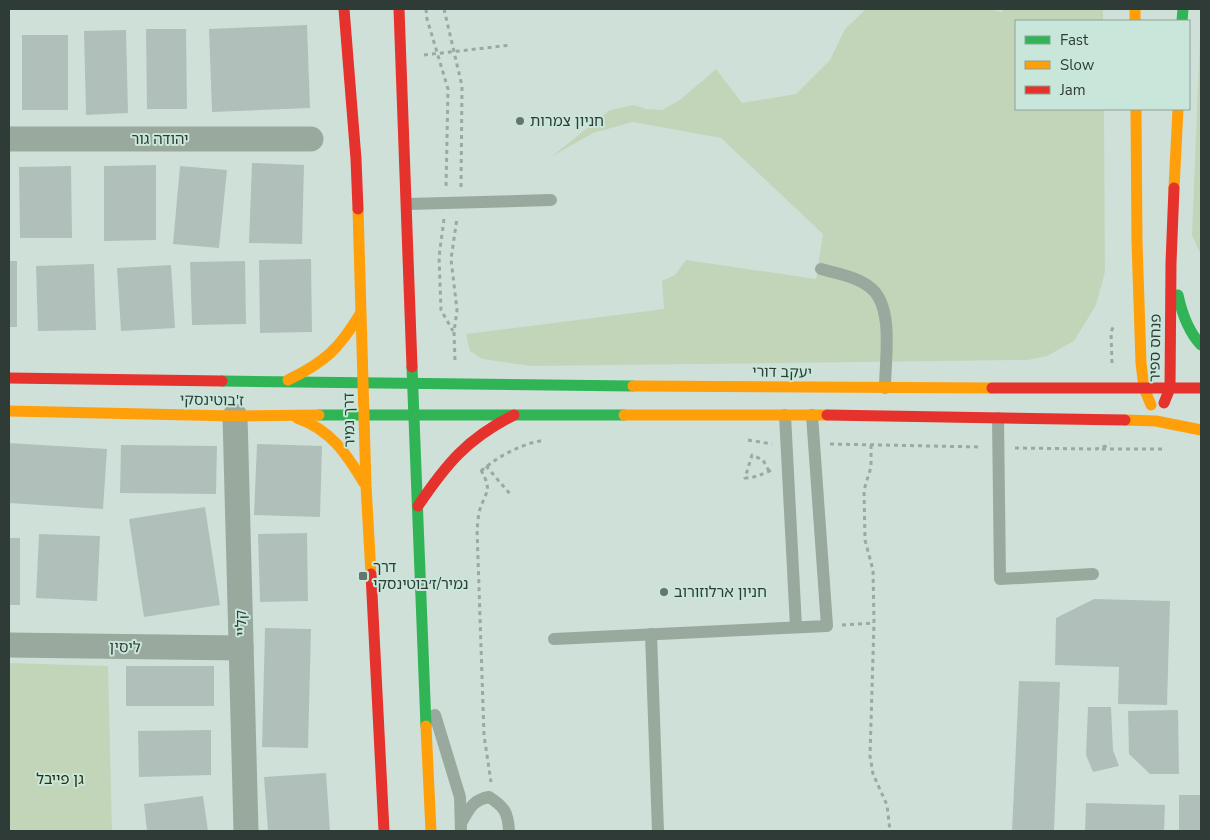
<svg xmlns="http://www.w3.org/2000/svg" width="1210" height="840" font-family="'Nunito Sans','Noto Sans Hebrew',sans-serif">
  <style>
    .green { fill: #c3d5b9 }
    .building { fill: #b1bfbb }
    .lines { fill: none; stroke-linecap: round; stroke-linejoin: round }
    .path { stroke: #9ba9a1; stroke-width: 3; stroke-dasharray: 4 4; stroke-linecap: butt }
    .lane { stroke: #99a99e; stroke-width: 12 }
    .street { stroke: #99a99e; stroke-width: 25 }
    .fast { stroke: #30b455; stroke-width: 11 }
    .slow { stroke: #ff9f0a; stroke-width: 11 }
    .jam { stroke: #e5322d; stroke-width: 11 }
    .poi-dot { fill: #67756f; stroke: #c8e7da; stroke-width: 2 }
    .labels { text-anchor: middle; stroke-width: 4; stroke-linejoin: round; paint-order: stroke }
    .poi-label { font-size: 15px; fill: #2f3b36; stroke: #c8e7da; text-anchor: start }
    .street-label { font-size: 15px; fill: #2f3b36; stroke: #c8e7da }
    .park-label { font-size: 15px; fill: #243010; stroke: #c8e7da }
  </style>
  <rect width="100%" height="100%" fill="#cfe0d9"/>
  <g class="green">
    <path d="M866 9H986L1002 12 1003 9H1103V21H1016V109H1104L1105 272 1096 305 1074 341 1047 356 1028 360 531 366 482 359 470 351 466 334 664 309 662 281 675 275 686 260 816 279 823 234 721 138 633 122 593 133 551 157 610 110 634 105 646 109 662 110 680 100 716 69 742 103 796 94 830 60 845 29Z"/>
    <path d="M1201 9V255L1192 235Z"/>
    <path d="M9 663 108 666 112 831H9Z"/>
  </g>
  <g class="building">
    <path d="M307 25 310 108 212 112 209 29Z"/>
    <path d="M146 29H186L187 109H147Z"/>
    <path d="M126 30 128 113 86 115 84 31Z"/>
    <rect x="22" y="35" width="46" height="75"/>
    <path d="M252 163 304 165 302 244 249 243Z"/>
    <path d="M156 165V240L104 241V166Z"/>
    <path d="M71 166 72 238H20L19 167Z"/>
    <path d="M180 166 227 170 219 248 173 244Z"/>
    <path d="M311 259 312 332 260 333 259 260Z"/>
    <rect x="9" y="261" width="8" height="66"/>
    <path d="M245 261 246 324 192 325 190 262Z"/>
    <path d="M94 264 96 330 38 331 36 266Z"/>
    <path d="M171 265 175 328 121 331 117 268Z"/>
    <path d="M9 443 107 449 103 509 9 503Z"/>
    <path d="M257 444 322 446 320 517 254 515Z"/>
    <path d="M121 445 217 446 216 494 120 493Z"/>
    <path d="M205 507 220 605 144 617 129 519Z"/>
    <path d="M307 533 308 601 260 602 258 534Z"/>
    <path d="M39 534 100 536 97 601 36 598Z"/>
    <rect x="9" y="538" width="11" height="67"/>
    <path d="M1094 599 1170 601 1167 705 1118 704 1119 667 1055 665 1056 618Z"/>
    <path d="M265 628 311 629 308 748 262 747Z"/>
    <rect x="126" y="666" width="88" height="40"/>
    <path d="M1019 681 1060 682 1054 831H1012Z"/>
    <path d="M1088 707H1111L1113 750 1119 766 1093 772 1086 755Z"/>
    <path d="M1178 710 1179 774H1150L1129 754 1128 711Z"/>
    <path d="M211 730V775L139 777 138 731Z"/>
    <path d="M326 773 330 831H268L264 777Z"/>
    <rect x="1179" y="795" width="22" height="36"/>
    <path d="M203 796 208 831H147L144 804Z"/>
    <path d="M1086 803 1165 805 1164 831H1085Z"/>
  </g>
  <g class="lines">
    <g class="path">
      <path d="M426 9 427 19 448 89 446 188"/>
      <path d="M444 9 462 86 461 187"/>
      <path d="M424 55 511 45"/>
      <path d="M444 219 439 257 441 310 453 331"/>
      <path d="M455 360 454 332 457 310 451 259 457 218"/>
      <path d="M1112 363 1111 332 1114 325"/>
      <path d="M748 440 772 444"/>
      <path d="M830 444 981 447"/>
      <path d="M871 445V467L864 490 865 540 873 570 874 623 870 756 873 774 887 805 890 831"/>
      <path d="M1015 448 1096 449 1106 446 1110 443"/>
      <path d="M1102 449H1163"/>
      <path d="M486 466 511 495"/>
      <path d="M481 470C492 491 487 489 480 509 478 515 478 523 477 529L484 735 491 782"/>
      <path d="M481 471C500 455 521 444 545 440"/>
      <path d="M769 471 763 460 752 455 745 478C755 478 762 474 772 470"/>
      <path d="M842 625 874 623"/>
    </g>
    <g class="lane">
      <path d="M408 204 551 200"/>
      <path d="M821 269C838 274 859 277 872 289 894 309 885 360 885 388"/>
      <path d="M785 415 796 627"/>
      <path d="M998 418 1000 579 1093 574"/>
      <path d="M651 634 658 831"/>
      <path d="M554 639 827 626 812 415"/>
      <path d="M435 715 460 797 461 831"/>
      <path d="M461 823C469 810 472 800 489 797 505 807 508 813 509 831"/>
    </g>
    <g class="street">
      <path d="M9 139H311"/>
      <path d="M235 416 246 831"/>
      <path d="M9 645 241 648"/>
    </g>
    <g class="fast">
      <path d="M1182 21 1183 9"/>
      <path d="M1178 295C1182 314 1188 331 1201 345"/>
      <path d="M412 367 426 726"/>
      <path d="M222 381 633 386"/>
      <path d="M319 415H624"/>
    </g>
    <g class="slow">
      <path d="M1135 9V21"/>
      <path d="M1136 109 1137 242 1141 363 1144 388 1151 405"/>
      <path d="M1174 188 1178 109"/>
      <path d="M358 209 366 486 371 574"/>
      <path d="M288 380C325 362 339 349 360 314"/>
      <path d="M633 386 992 388"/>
      <path d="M9 411 235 416 319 415"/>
      <path d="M624 415H827"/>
      <path d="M297 418C331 430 346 453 364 483"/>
      <path d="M1125 420 1156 421 1201 430"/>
      <path d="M426 726 431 831"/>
    </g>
    <g class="jam">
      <path d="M344 9 356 159 358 209"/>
      <path d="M399 9 412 367"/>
      <path d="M9 378 222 381"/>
      <path d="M992 388H1201"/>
      <path d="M1164 403 1170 388 1171 263 1174 188"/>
      <path d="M827 415 1125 420"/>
      <path d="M418 506C447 463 467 439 514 415"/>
      <path d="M371 574 384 831"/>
    </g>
  </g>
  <g class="poi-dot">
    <circle cx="520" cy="121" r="5"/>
    <rect x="358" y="571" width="10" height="10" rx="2.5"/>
    <circle cx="664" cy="592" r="5"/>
  </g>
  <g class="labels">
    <g class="poi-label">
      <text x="530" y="126">חניון צמרות</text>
      <text x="373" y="572">דרך<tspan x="373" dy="17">נמיר/ז׳בוטינסקי</tspan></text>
      <text x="674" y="597">חניון ארלוזורוב</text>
    </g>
    <g class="street-label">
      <text x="160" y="144">יהודה גור</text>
      <text transform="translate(1155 348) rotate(-89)" y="5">פנחס ספיר</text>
      <text transform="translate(782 372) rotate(1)" y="5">יעקב דורי</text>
      <text transform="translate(212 400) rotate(1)" y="5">ז'בוטינסקי</text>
      <text transform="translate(349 420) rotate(-91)" y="5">דרך נמיר</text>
      <text transform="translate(241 623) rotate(-91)" y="5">קליי</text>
      <text transform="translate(125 647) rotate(1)" y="5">ליסין</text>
    </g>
    <g class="park-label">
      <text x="60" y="784">גן פייבל</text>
    </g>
  </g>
  <rect width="1210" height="840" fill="none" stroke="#2f3b36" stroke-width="20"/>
  <rect x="1015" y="20" width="175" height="90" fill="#c8e7da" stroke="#8ba298"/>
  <rect x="1025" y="36" width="25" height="8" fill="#30b455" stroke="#8ba298"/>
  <text x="1060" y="45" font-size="15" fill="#2f3b36">Fast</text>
  <rect x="1025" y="61" width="25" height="8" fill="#ff9f0a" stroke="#8ba298"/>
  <text x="1060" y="70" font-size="15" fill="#2f3b36">Slow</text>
  <rect x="1025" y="86" width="25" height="8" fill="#e5322d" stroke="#8ba298"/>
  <text x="1060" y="95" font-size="15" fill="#2f3b36">Jam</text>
</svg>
